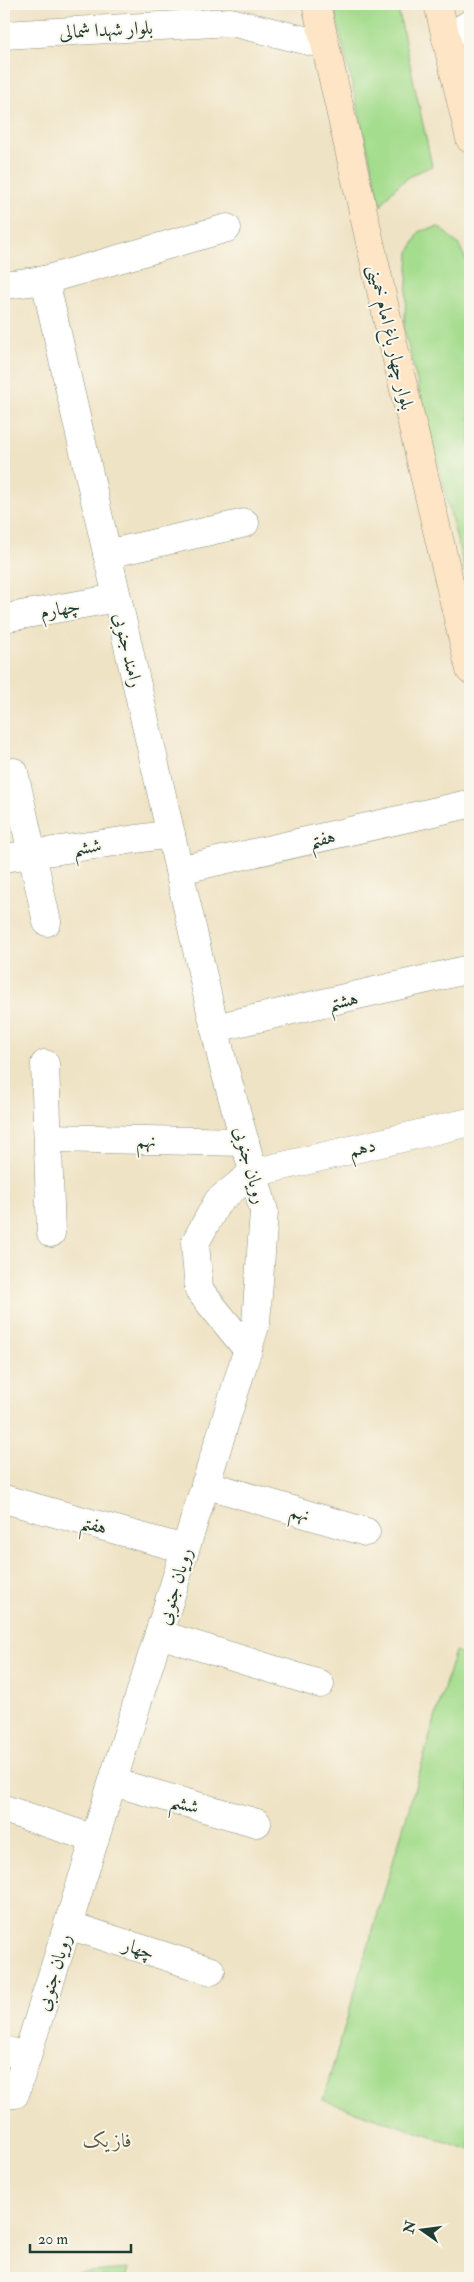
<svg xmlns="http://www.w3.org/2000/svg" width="474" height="2282" font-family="'IM FELL Double Pica',Amiri,serif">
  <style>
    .green { fill: #a5dd8e; stroke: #628d61 }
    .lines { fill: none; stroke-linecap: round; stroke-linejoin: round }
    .minor-casing { stroke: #87907c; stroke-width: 29 }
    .tertiary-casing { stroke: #87907c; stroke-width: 29 }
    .secondary-casing { stroke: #87907c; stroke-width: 29 }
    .minor { stroke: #fff; stroke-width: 28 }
    .tertiary { stroke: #fff; stroke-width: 28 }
    .secondary { stroke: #fde5c5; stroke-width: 28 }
    .labels { text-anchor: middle; stroke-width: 4; stroke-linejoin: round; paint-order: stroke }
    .street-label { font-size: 19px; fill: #1f3d34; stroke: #fbf7ec }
    .neighbourhood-label { font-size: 20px; fill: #5f5e43; stroke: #fbf7ec }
  </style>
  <rect width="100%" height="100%" fill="#fbf7ec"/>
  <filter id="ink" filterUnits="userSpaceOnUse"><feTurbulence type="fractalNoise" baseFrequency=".02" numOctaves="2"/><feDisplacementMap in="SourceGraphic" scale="10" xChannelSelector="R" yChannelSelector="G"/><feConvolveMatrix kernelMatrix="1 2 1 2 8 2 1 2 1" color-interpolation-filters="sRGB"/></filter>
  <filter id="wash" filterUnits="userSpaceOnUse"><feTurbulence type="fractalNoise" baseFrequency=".0096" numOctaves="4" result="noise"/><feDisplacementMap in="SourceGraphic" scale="20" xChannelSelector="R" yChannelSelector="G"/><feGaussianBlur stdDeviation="1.12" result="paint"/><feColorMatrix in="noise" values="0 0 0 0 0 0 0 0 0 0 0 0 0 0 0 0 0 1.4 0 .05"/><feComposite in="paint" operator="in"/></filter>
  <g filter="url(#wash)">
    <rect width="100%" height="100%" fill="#efe3c5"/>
    <g class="green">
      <path d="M333 4H397L432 166C409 175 394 185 381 206Z"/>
      <path d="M439 227 459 245 470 269V592L404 329 409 252 420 231Z"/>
      <path d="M455 1651 470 1657V2150L323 2100Z"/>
      <path d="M128 2269 125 2278H10Z"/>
    </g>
  </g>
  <g filter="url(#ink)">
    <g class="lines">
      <defs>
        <g id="minor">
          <path d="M45 280 227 228"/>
          <path d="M4 285 45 280 222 1060 264 1211 256 1323 15 2094 4 2095"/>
          <path d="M107 554 245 523"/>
          <path d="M4 618 117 598"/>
          <path d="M14 772 47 922"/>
          <path d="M4 858 171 834"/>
          <path d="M179 870 464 805"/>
          <path d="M215 1028 470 969"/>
          <path d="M45 1064 51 1233"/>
          <path d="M48 1138 245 1142"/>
          <path d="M248 1350 199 1290 195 1243 218 1201 253 1173 470 1122"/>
          <path d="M205 1484 366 1532"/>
          <path d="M4 1499 185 1549"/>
          <path d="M159 1634 320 1684"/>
          <path d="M113 1782 257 1823"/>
          <path d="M4 1809 95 1839"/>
          <path d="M68 1925 211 1971"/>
          <path d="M4 2050 27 2057"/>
        </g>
        <g id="tertiary">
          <path d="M4 35 231 22 325 45"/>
          <path d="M446 38 470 24"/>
        </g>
        <g id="secondary">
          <path d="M316 4 389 326 470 670"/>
          <path d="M438 4 470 139"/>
        </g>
      </defs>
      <use href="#minor" class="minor-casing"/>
      <use href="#tertiary" class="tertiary-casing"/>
      <use href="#secondary" class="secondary-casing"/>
      <use href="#minor" class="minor"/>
      <use href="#tertiary" class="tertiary"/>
      <use href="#secondary" class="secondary"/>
    </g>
  </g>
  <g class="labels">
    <g class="street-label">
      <text transform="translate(106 29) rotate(-3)" y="7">بلوار شهدا شمالی</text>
      <text transform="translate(392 337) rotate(77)" y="7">بلوار چهار باغ امام خمینی</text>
      <text transform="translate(60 608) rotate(-10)" y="7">چهارم</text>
      <text transform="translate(129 650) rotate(77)" y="7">رامند جنوبی</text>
      <text transform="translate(322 838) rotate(-13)" y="7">هفتم</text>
      <text transform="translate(87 846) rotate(-8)" y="7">ششم</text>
      <text transform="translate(343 1000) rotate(-12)" y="7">هشتم</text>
      <text transform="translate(146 1140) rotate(1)" y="7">نهم</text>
      <text transform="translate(362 1147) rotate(-14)" y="7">دهم</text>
      <text transform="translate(251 1165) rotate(75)" y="7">رویان جنوبی</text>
      <text transform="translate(300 1512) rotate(17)" y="7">نهم</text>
      <text transform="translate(94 1524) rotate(15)" y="7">هفتم</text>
      <text transform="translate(174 1586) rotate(-73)" y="7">رویان جنوبی</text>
      <text transform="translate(185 1803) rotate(16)" y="7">ششم</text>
      <text transform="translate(139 1948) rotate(18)" y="7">چهار</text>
      <text transform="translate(53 1972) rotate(-73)" y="7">رویان جنوبی</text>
    </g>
    <g class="neighbourhood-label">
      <text x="107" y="2147">فاز یک</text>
    </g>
  </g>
  <rect width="474" height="2282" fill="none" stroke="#fbf7ec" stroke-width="20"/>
  <g transform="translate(422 2230) rotate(284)" stroke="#fbf7ec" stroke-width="4" paint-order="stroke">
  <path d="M0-4L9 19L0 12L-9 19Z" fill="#1f3d34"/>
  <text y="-8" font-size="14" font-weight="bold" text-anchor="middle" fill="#1f3d34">N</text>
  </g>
  <path d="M30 2244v8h101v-8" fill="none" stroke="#1f3d34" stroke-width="2.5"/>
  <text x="38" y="2244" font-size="15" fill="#1f3d34" stroke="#fbf7ec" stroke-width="4" paint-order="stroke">20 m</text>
</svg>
